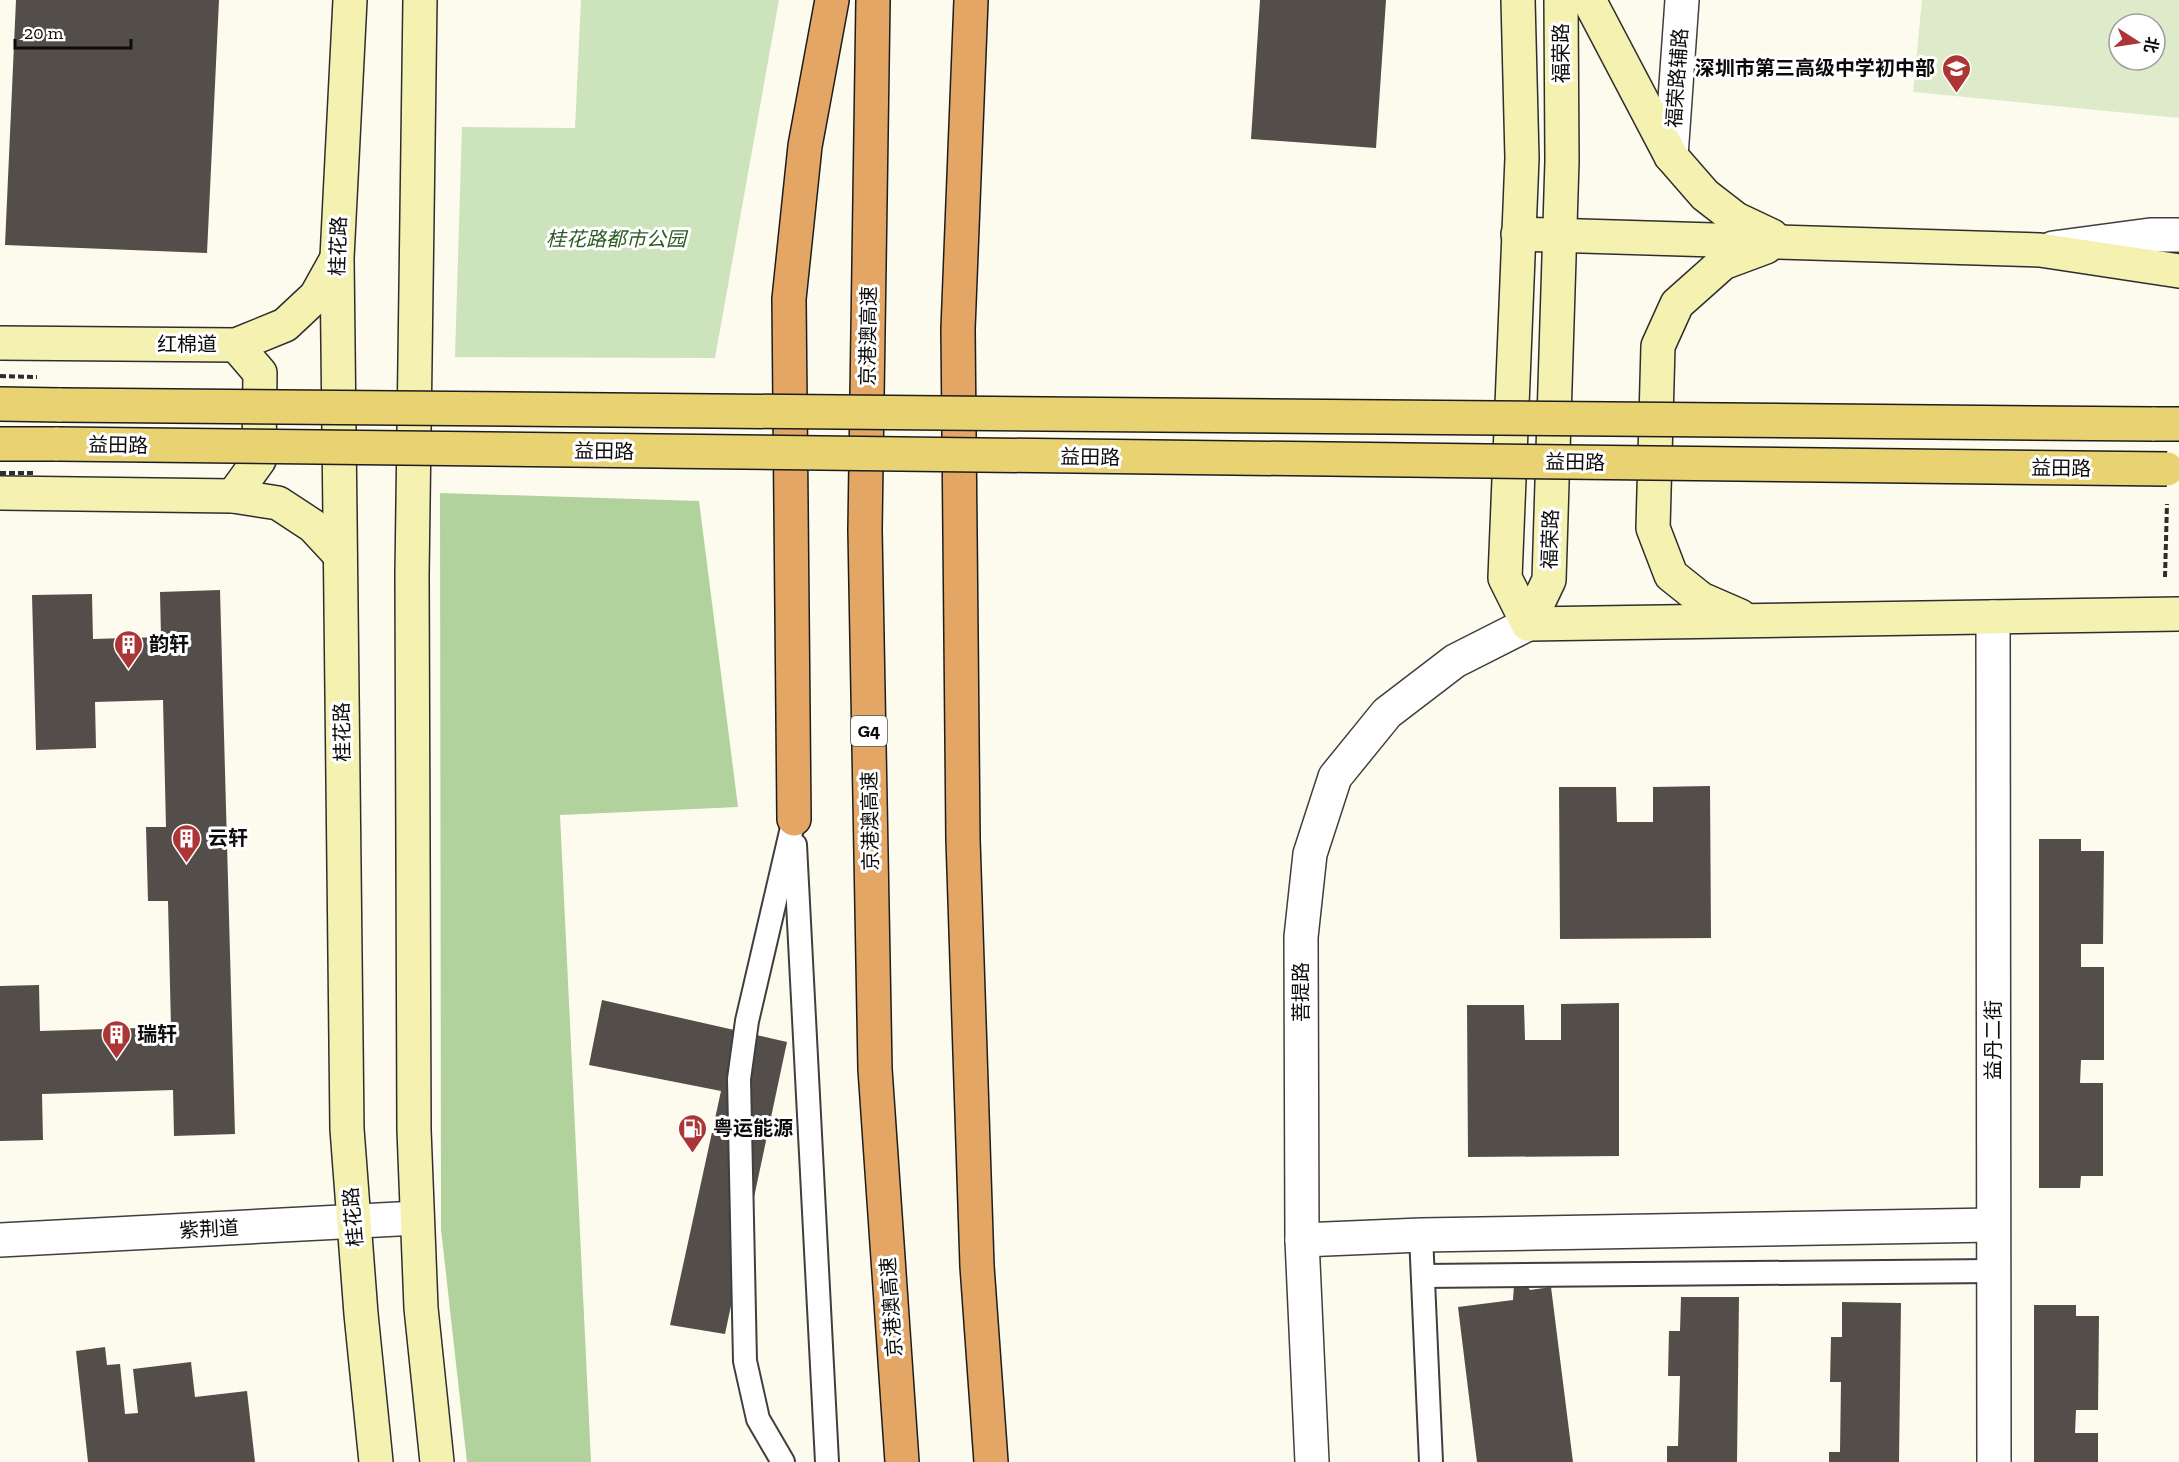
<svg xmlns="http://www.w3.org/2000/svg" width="2179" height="1462" font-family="'Zilla Slab','Noto Sans SC',serif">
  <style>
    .green { fill: #cde3bb }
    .forest { fill: #b1d29c }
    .pitch { fill: #deebcb; fill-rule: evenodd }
    .building { fill: #534e4a }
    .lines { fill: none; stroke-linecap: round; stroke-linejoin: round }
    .service-casing { stroke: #3f3f3f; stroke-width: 26 }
    .minor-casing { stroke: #3f3f3f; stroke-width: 36 }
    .tertiary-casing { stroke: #3f3f3f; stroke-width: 36 }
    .secondary-casing { stroke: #2e2e2e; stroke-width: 36 }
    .primary-casing { stroke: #1d1d1d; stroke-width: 36 }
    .motorway-casing { stroke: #1d1d1d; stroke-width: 36 }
    .path { stroke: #2e2e2e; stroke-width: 4; stroke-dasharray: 6 3; stroke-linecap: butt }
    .service { stroke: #fff; stroke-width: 22 }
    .minor { stroke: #fff; stroke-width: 33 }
    .tertiary { stroke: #fff; stroke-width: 33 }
    .secondary { stroke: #f5f1b0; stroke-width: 33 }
    .primary { stroke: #e8d272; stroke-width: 33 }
    .motorway { stroke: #e3a665; stroke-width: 33 }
    .primary-bridge-casing { stroke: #1d1d1d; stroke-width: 36; stroke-linecap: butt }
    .path-bridge { stroke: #2e2e2e; stroke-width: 4; stroke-dasharray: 6 3; stroke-linecap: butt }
    .primary-bridge { stroke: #e8d272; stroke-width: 33 }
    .labels { text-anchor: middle; stroke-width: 6; stroke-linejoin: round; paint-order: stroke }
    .shield { fill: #fff; stroke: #555; stroke-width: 1.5 }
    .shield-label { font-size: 18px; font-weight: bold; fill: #0c0c0c }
    .street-label { font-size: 20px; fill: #0c0c0c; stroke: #fff }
    .poi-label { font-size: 20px; font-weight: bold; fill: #0c0c0c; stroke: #fff; text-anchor: start }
    .park-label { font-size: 20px; font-style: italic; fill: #2d5b24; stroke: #fff }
  </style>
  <rect width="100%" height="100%" fill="#fdfbed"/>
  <path class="green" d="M581 0H779L715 358 455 357 462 127 575 128Z"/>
  <path class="forest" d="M440 493 699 501 738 807 560 815 591 1462H467L441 1229Z"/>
  <path class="pitch" d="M1922 0H2179V118L1913 92ZM2119 24H2155V60H2119Z"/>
  <g class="building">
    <path d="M16 0H219L207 253 5 245Z"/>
    <path d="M1260 0H1386L1376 148 1251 139Z"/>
    <path d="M220 590 235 1134 174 1136 173 1090 42 1094 43 1140 0 1141V986L39 985 40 1031 171 1027 168 901H148L146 827H166L163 700 95 702 96 748 36 750 32 595 92 594 93 639 161 637 160 592Z"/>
    <path d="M1710 786 1711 938 1560 939 1559 787H1616L1617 822H1653V787Z"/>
    <path d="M2039 839H2081V851H2104L2103 944H2081V967H2104V1060H2081L2080 1083H2103V1176H2081L2080 1188H2039Z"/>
    <path d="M602 1000 787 1042 725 1334 670 1325 721 1091 589 1065Z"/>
    <path d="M1619 1003V1156L1468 1157 1467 1005H1524L1525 1040H1561V1004Z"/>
    <path d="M1526 1284 1530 1290 1551 1287 1573 1462H1477L1458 1307 1513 1300 1514 1285Z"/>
    <path d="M1681 1297H1739L1737 1462H1667V1446H1678L1680 1376H1668L1669 1331H1680Z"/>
    <path d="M1842 1302 1901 1303 1899 1462H1829V1452H1840L1841 1382H1830L1831 1337H1842Z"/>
    <path d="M2034 1305H2076V1316H2099L2098 1410H2076L2075 1433H2098V1462H2034Z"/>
    <path d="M105 1347 107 1365 120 1364 125 1414 138 1413 133 1369 191 1362 195 1397 247 1391 255 1462H88L76 1351Z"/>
  </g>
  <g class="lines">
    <defs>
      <g id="service">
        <path d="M795 845 827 1462"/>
        <path d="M1421 1235 1431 1462"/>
        <path d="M1423 1276 1993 1271"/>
        <path d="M783 1462 758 1419 745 1361 739 1079 747 1021 794 819"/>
      </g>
      <g id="minor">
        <path d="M2053 248 2150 235H2179"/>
        <path d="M1993 617 1994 1462"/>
        <path d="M0 1240 417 1218"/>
        <path d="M1302 1240 1421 1235 1993 1225"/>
      </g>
      <g id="tertiary">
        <path d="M1671 156 1682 0"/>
        <path d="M1312 1462 1302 1240 1301 937 1310 854 1335 777 1387 713 1455 661 1528 624"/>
      </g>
      <g id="secondary">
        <path d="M350 0 337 258 347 1129 361 1314 376 1462"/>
        <path d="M420 0 412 575 414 1130 421 1308 437 1462"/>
        <path d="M1518 0 1522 158 1505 578 1528 624"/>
        <path d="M1589 0 1671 156 1705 195 1736 219 1772 236"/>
        <path d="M1518 234 2040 250 2179 271"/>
        <path d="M0 343 236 345 285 325 316 296 336 260"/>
        <path d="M0 493 233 496 278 503 313 526 340 555"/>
        <path d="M233 496 259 460 260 373 236 345"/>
        <path d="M1740 616 1701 599 1671 575 1653 528 1658 346 1677 304 1723 263 1766 247"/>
        <path d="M1528 624 2179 614"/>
        <path d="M1528 624 1549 580 1562 161 1561 0"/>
      </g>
      <g id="primary">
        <path d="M0 404 61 405"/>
        <path d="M2152 424H2179"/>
        <path d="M0 444H58"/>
      </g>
      <g id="motorway">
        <path d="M873 0 865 530 875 1069 902 1462"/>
        <path d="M971 0 958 329 963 839 977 1266 991 1462"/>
        <path d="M794 819 789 299 805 146 832 0"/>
      </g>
    </defs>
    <use href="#service" class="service-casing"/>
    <use href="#minor" class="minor-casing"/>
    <use href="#tertiary" class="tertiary-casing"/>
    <use href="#secondary" class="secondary-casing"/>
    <use href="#primary" class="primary-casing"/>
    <use href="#motorway" class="motorway-casing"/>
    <path class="path" d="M2165 577 2167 504"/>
    <use href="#service" class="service"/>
    <use href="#minor" class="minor"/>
    <use href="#tertiary" class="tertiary"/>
    <use href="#secondary" class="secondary"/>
    <use href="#primary" class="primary"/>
    <use href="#motorway" class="motorway"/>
    <defs>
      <g id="primary-bridge">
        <path d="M61 405 2152 424"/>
        <path d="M58 444 2167 469"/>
      </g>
    </defs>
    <use href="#primary-bridge" class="primary-bridge-casing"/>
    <g class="path-bridge">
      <path d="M0 376 37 377"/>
      <path d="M0 473H35"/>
    </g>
    <use href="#primary-bridge" class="primary-bridge"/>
  </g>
  <defs>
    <symbol id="school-pin" viewBox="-11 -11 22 30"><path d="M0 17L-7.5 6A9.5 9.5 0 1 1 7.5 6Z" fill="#ab3635" stroke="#fff"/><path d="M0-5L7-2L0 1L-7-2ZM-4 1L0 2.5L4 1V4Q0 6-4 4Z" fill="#fff"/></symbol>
    <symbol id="building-pin" viewBox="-11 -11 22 30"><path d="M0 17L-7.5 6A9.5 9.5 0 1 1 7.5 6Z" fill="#ab3635" stroke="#fff"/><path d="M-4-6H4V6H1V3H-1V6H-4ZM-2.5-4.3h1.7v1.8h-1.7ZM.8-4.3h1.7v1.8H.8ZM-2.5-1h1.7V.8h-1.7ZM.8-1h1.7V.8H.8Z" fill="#fff"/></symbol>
    <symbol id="fuel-pin" viewBox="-11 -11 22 30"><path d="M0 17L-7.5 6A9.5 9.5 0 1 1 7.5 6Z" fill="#ab3635" stroke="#fff"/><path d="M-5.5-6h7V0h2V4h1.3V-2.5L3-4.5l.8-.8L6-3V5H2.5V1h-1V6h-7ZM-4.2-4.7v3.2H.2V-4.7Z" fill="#fff"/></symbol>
  </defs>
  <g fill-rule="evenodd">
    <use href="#school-pin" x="1940" y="52" width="33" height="45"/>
    <use href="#building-pin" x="112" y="628" width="33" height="45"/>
    <use href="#building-pin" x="170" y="822" width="33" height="45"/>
    <use href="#building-pin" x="100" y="1018" width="33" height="45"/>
    <use href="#fuel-pin" x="676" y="1112" width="33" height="45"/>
  </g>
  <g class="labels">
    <rect class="shield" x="851" y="716" width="36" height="30" rx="4.5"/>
    <g class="shield-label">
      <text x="869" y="737">G4</text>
    </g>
    <g class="street-label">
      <text transform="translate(1561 53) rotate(-90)" y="7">福荣路</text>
      <text transform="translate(1677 78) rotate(-86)" y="7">福荣路辅路</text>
      <text transform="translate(338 246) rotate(-88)" y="7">桂花路</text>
      <text transform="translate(868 336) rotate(-89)" y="7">京港澳高速</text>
      <text x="187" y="351">红棉道</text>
      <text transform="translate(118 445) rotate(1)" y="7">益田路</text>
      <text transform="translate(604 451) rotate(1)" y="7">益田路</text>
      <text transform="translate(1090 457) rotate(1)" y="7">益田路</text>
      <text transform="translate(1575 462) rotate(1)" y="7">益田路</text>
      <text transform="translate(2061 468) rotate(1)" y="7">益田路</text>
      <text transform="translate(1550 539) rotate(-88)" y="7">福荣路</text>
      <text transform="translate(342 732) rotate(-91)" y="7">桂花路</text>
      <text transform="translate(870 821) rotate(-91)" y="7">京港澳高速</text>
      <text transform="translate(1301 992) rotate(-90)" y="7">菩提路</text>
      <text transform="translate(1993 1040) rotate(-90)" y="7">益丹二街</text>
      <text transform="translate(353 1217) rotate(-95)" y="7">桂花路</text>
      <text transform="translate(209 1229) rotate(-3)" y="7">紫荆道</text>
      <text transform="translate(891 1307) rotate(-94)" y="7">京港澳高速</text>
    </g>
    <g class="poi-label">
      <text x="1935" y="75" text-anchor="end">深圳市第三高级中学初中部</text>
      <text x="149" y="651">韵轩</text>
      <text x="208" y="845">云轩</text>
      <text x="137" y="1041">瑞轩</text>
      <text x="713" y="1135">粤运能源</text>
    </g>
    <g class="park-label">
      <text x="616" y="246">桂花路都市公园</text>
    </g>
  </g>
  <g transform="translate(2137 42) rotate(102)"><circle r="28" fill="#ffffff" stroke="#9e9e9e" stroke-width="1.5"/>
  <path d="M0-4.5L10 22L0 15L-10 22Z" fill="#ab3635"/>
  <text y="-9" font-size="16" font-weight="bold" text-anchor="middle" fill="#0c0c0c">北</text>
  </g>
  <path d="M15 39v9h116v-9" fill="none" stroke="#0c0c0c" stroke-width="3"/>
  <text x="24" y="39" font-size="18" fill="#0c0c0c" stroke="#ffffff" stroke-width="4.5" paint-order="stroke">20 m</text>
</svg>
